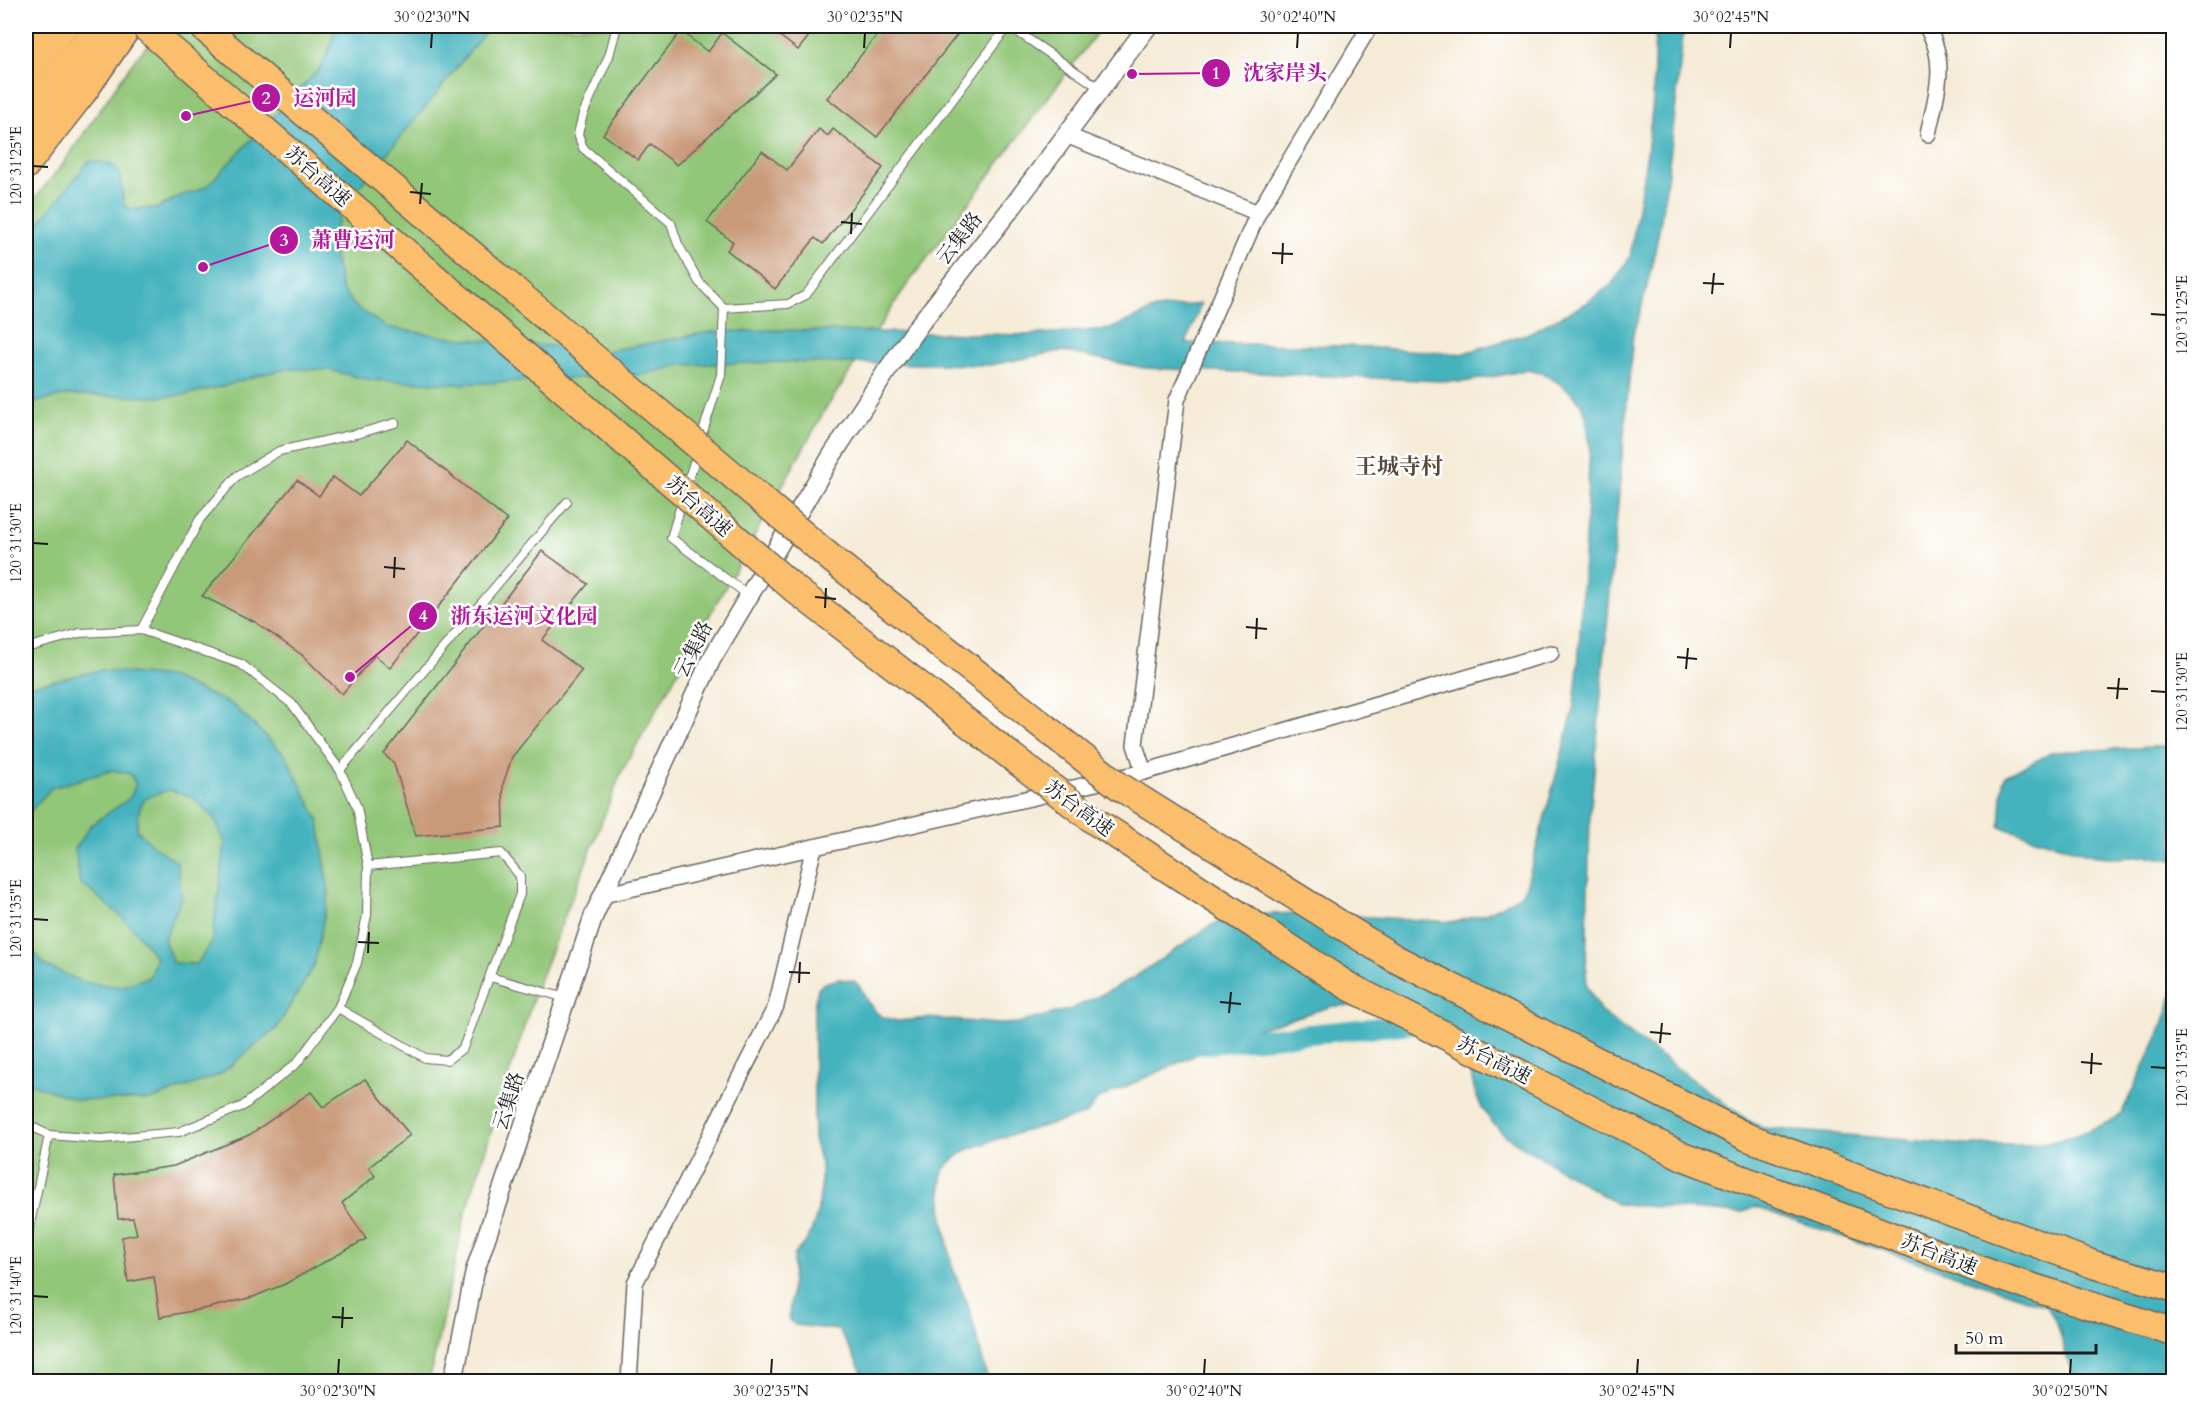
<svg xmlns="http://www.w3.org/2000/svg" width="2199" height="1407" font-family="Cardo,'Noto Serif SC',serif">
  <style>
    .green { fill: #92c678; stroke: #57714a; stroke-width: 1.5 }
    .water { fill: #44b3be; stroke: #30686d; stroke-width: 1.5; fill-rule: evenodd }
    .lines { fill: none; stroke-linecap: round; stroke-linejoin: round }
    .canal { stroke: #44b3be; stroke-width: 20 }
    .building { fill: #c99978 }
    .service-casing { stroke: #68645d; stroke-width: 10 }
    .minor-casing { stroke: #68645d; stroke-width: 18 }
    .tertiary-casing { stroke: #68645d; stroke-width: 21 }
    .primary-casing { stroke: #68645d; stroke-width: 27 }
    .trunk-casing { stroke: #68645d; stroke-width: 27 }
    .service { stroke: #fff; stroke-width: 8 }
    .minor { stroke: #fff; stroke-width: 15 }
    .tertiary { stroke: #fff; stroke-width: 18 }
    .primary { stroke: #fabe6d; stroke-width: 24 }
    .trunk { stroke: #fabe6d; stroke-width: 24 }
    .motorway-bridge-casing { stroke: #68645d; stroke-width: 30; stroke-linecap: butt }
    .motorway-bridge { stroke: #fabe6d; stroke-width: 27 }
    .ticks { fill: none; stroke: #1c1c1c; stroke-width: 2 }
    .labels { text-anchor: middle; stroke-width: 5; stroke-linejoin: round; paint-order: stroke }
    .street-label { font-size: 20px; fill: #1c1c1c; stroke: #fff }
    .quarter-label { font-size: 22px; font-weight: bold; fill: #59483c; stroke: #fff }
    .leader { fill: none; stroke: #b5179e; stroke-width: 2 }
    .callout-dot { fill: #b5179e; stroke: #fff; stroke-width: 2 }
    .mark-label { font-size: 18px; text-anchor: middle; font-weight: bold; fill: #fff }
    .callout-label { font-size: 21px; text-anchor: middle; font-weight: bold; fill: #b5179e; stroke: #fff; stroke-width: 5; stroke-linejoin: round; paint-order: stroke }
    .neatline { fill: none; stroke: #1c1c1c; stroke-width: 2 }
    .ticks-label { font-size: 15px; text-anchor: middle; fill: #1c1c1c }
  </style>
  <rect width="100%" height="100%" fill="#fff"/>
  <filter id="ink" filterUnits="userSpaceOnUse"><feTurbulence type="fractalNoise" baseFrequency=".0167" numOctaves="2"/><feDisplacementMap in="SourceGraphic" scale="12" xChannelSelector="R" yChannelSelector="G"/><feConvolveMatrix kernelMatrix="1 2 1 2 8 2 1 2 1" color-interpolation-filters="sRGB"/></filter>
  <filter id="wash" filterUnits="userSpaceOnUse"><feTurbulence type="fractalNoise" baseFrequency=".008" numOctaves="4" result="noise"/><feDisplacementMap in="SourceGraphic" scale="24" xChannelSelector="R" yChannelSelector="G"/><feGaussianBlur stdDeviation="1.35" result="paint"/><feColorMatrix in="noise" values="0 0 0 0 0 0 0 0 0 0 0 0 0 0 0 0 0 1.4 0 .05"/><feComposite in="paint" operator="in"/></filter>
  <g filter="url(#wash)">
    <rect width="100%" height="100%" fill="#f5ebd7"/>
    <g class="green">
      <path d="M163 26H336L329 50 320 68 212 183 195 192 182 195 158 208 129 209 26 265V209L63 164 130 66Z"/>
      <path d="M457 26H1102L904 289 825 410 621 773 536 989 465 1215 429 1381 26 1382V380Z"/>
    </g>
    <g class="water">
      <path d="M336 26H490L433 98 345 204 335 229 334 257 342 290 355 306 386 327 446 337 607 351 710 332 779 330 1026 335 1110 329 1155 309 1201 304 1186 343 1352 346 1461 354 1529 333 1585 304 1612 284 1630 257 1647 153 1653 101 1655 26H1684C1673 129 1666 235 1633 335L1590 817 1586 969 1587 986 1601 1012 1748 1120 1763 1128 1967 1145H2021L2051 1142 2080 1134 2109 1122 2121 1114 2159 1035 2173 995V1381H2076C2062 1355 2065 1332 2047 1306L1755 1207 1741 1213 1617 1204 1504 1135C1476 1107 1473 1092 1468 1054L1378 1005 1333 1006 1244 1033 1098 1099 1087 1114 1000 1138 967 1150 954 1159 943 1170 941 1186 943 1218 952 1266 970 1311 988 1381H867L839 1330 795 1325 789 1320 794 1254 805 1243 812 1229 817 1214 821 1189V1164L814 1140V1006L818 989 824 983 839 979 854 981 860 987 867 1001 877 1013 883 1017 897 1021 929 1018 999 1024 1018 1023 1071 1009 1093 999 1133 978 1212 925 1225 919 1240 915 1304 913 1455 922 1485 914 1513 900 1525 890 1573 712 1578 667 1590 448 1586 416 1580 402 1569 391 1557 382 1544 374 1529 370 1463 382 1144 368 1061 351 991 365 780 362 682 365 641 375 460 384 370 380 330 370 290 369 263 374 224 386 183 395 157 397 68 395 26 404V239L89 161 108 163 119 171 124 205 130 209 158 208 182 195 195 192 207 186 320 68 329 50Z"/>
      <path d="M101 670 170 677 233 705 286 756 319 821 329 894 314 966 276 1029 219 1075 150 1100H77L26 1082V941L44 965 83 982 120 987 149 977 156 959C137 927 109 905 80 883L75 849 91 825 130 798 136 784 130 774 113 770 51 788 26 816V690L33 685ZM170 790 192 797 214 818 225 843 212 942 197 964 173 963 164 939 182 898 177 862 152 845 137 830C139 801 141 797 170 790Z"/>
      <path d="M2173 746V860L2148 856 2115 858 2091 855 2000 827 2003 781 2007 775 2053 752Z"/>
    </g>
    <g class="lines">
      <path class="canal" d="M1199 1045 1421 1023"/>
    </g>
    <g id="blocks">
      <g class="building">
        <path d="M767 26H817L798 50Z"/>
        <path d="M884 26H964L877 137 827 98Z"/>
        <path d="M681 31 708 52 722 33 776 74 677 165 650 144 638 160 603 134Z"/>
        <path d="M819 129 828 136 833 129 883 168 823 244 815 238 775 289 727 250 733 242 707 222 762 151 787 170Z"/>
        <path d="M407 440 507 520 390 668 375 655 342 694 302 655 255 622 202 596 297 480 319 496 333 477 359 496Z"/>
        <path d="M542 551 588 584 542 640 582 670 512 757 503 784 504 827 416 836 394 764 384 754Z"/>
        <path d="M365 1079 410 1135 369 1167 375 1176 342 1203 366 1239 285 1284 253 1297 208 1308 160 1317 154 1277 128 1282 122 1237 137 1234 133 1218 118 1219 114 1175 174 1166 249 1135 311 1092 323 1107Z"/>
      </g>
    </g>
  </g>
  <g filter="url(#ink)">
    <use href="#blocks" fill-opacity="0" stroke="#68645d" stroke-width="1.5"/>
    <g class="lines">
      <defs>
        <g id="service">
          <path d="M617 26 609 56 583 114 578 134 583 148 671 223 678 244 699 282 724 308 788 304 806 295 1008 26"/>
          <path d="M1009 26 1101 89"/>
          <path d="M700 441 721 375 724 308"/>
          <path d="M686 487 697 453"/>
          <path d="M683 498 671 538 748 595"/>
          <path d="M141 630 200 519 237 476 279 451 360 433 395 423"/>
          <path d="M26 648 80 633 141 630 241 664 292 704 340 770 357 807 368 866 367 915 357 963 338 1008 297 1063 243 1106 179 1132 101 1139 49 1135 26 1124"/>
          <path d="M340 770 567 502"/>
          <path d="M490 977 566 998"/>
          <path d="M338 1008 425 1058 447 1060 463 1048 520 894V876L501 853 368 866"/>
          <path d="M26 1243 49 1135"/>
        </g>
        <g id="minor">
          <path d="M1926 26C1949 62 1936 95 1928 134"/>
          <path d="M1066 135 1258 213"/>
          <path d="M1144 772 1135 745 1177 400 1258 213 1370 26"/>
          <path d="M603 895 1144 772 1551 653"/>
          <path d="M629 1382 635 1283 776 1006 814 847"/>
        </g>
        <path id="tertiary" d="M453 1382 475 1271 594 915 711 660 831 457 886 372 919 325 1013 206 1148 26"/>
        <g id="primary">
          <path d="M26 40 38 26"/>
          <path d="M26 131 113 26"/>
        </g>
        <g id="trunk">
          <path d="M26 73 67 26"/>
          <path d="M26 109 99 26"/>
          <path d="M26 167 84 93 130 26"/>
        </g>
      </defs>
      <use href="#service" class="service-casing"/>
      <use href="#minor" class="minor-casing"/>
      <use href="#tertiary" class="tertiary-casing"/>
      <use href="#primary" class="primary-casing"/>
      <use href="#trunk" class="trunk-casing"/>
      <use href="#service" class="service"/>
      <use href="#minor" class="minor"/>
      <use href="#tertiary" class="tertiary"/>
      <use href="#primary" class="primary"/>
      <use href="#trunk" class="trunk"/>
      <defs>
        <g id="motorway-bridge">
          <path d="M144 26 797 591 1095 821 1348 986 1684 1157 1994 1275 2174 1332"/>
          <path d="M202 26 833 560 1119 786 1394 958 1747 1137 2095 1265 2174 1288"/>
        </g>
      </defs>
      <use href="#motorway-bridge" class="motorway-bridge-casing"/>
      <use href="#motorway-bridge" class="motorway-bridge"/>
    </g>
  </g>
  <path class="ticks" d="M431 48 432 33M864 48 865 33M1297 48 1298 33M1730 48 1731 33M33 166 48 167M410 192 431 194M420 204 422 183M841 222 862 224M851 234 852 213M1272 253 1293 254M1282 264 1283 243M1703 283 1724 284M1712 294 1714 273M2151 314 2166 315M33 543 48 544M384 567 405 569M394 578 395 557M815 597 836 599M825 608 826 588M1246 627 1267 629M1256 639 1257 618M1677 657 1697 659M1686 669 1688 648M2107 688 2128 689M2151 691 2166 692M2117 699 2119 678M33 919 48 920M358 942 379 943M368 953 369 932M789 972 810 973M799 983 800 962M1220 1002 1241 1004M1229 1013 1231 992M1650 1032 1671 1034M1660 1043 1662 1023M2081 1062 2102 1064M2151 1067 2166 1068M2091 1074 2092 1053M33 1296 48 1297M332 1317 353 1318M342 1328 343 1307M338 1374 339 1359M771 1374 772 1359M1204 1374 1205 1359M1637 1374 1638 1359M2070 1374 2071 1359"/>
  <g class="labels">
    <g class="street-label">
      <text transform="translate(318 176) rotate(41)" y="7">苏台高速</text>
      <text transform="translate(959 238) rotate(-52)" y="7">云集路</text>
      <text transform="translate(699 506) rotate(41)" y="7">苏台高速</text>
      <text transform="translate(693 649) rotate(-63)" y="7">云集路</text>
      <text transform="translate(1079 808) rotate(36)" y="7">苏台高速</text>
      <text transform="translate(1494 1060) rotate(27)" y="7">苏台高速</text>
      <text transform="translate(508 1101) rotate(-72)" y="7">云集路</text>
      <text transform="translate(1939 1254) rotate(21)" y="7">苏台高速</text>
    </g>
    <g class="quarter-label">
      <text x="1399" y="474">王城寺村</text>
    </g>
  </g>
  <path class="leader" d="M1132 74L1216 73M186 116L266 98M203 267L284 240M350 677L423 616"/>
  <g class="callout-dot">
    <circle cx="1132" cy="74" r="6"/>
    <circle cx="186" cy="116" r="6"/>
    <circle cx="203" cy="267" r="6"/>
    <circle cx="350" cy="677" r="6"/>
    <circle cx="1216" cy="73" r="15"/>
    <circle cx="266" cy="98" r="15"/>
    <circle cx="284" cy="240" r="15"/>
    <circle cx="423" cy="616" r="15"/>
  </g>
  <g class="mark-label">
    <text x="1216" y="79">1</text>
    <text x="266" y="104">2</text>
    <text x="284" y="246">3</text>
    <text x="423" y="622">4</text>
  </g>
  <g class="callout-label">
    <text x="1285" y="80">沈家岸头</text>
    <text x="325" y="105">运河园</text>
    <text x="353" y="247">萧曹运河</text>
    <text x="524" y="623">浙东运河文化园</text>
  </g>
  <rect width="2199" height="1407" fill="none" stroke="#fff" stroke-width="66"/>
  <path d="M1956 1344v9h140v-9" fill="none" stroke="#1c1c1c" stroke-width="3"/>
  <text x="1965" y="1344" font-size="18" fill="#1c1c1c" stroke="#ffffff" stroke-width="4.5" paint-order="stroke">50 m</text>
  <rect x="33" y="33" width="2133" height="1341" class="neatline"/>
  <g class="ticks-label">
    <text x="432" y="22">30°02'30"N</text>
    <text x="865" y="22">30°02'35"N</text>
    <text x="1298" y="22">30°02'40"N</text>
    <text x="1731" y="22">30°02'45"N</text>
    <text transform="translate(16 166) rotate(-90)" y="5">120°31'25"E</text>
    <text transform="translate(2182 315) rotate(-90)" y="5">120°31'25"E</text>
    <text transform="translate(16 543) rotate(-90)" y="5">120°31'30"E</text>
    <text transform="translate(2182 692) rotate(-90)" y="5">120°31'30"E</text>
    <text transform="translate(16 919) rotate(-90)" y="5">120°31'35"E</text>
    <text transform="translate(2182 1068) rotate(-90)" y="5">120°31'35"E</text>
    <text transform="translate(16 1296) rotate(-90)" y="5">120°31'40"E</text>
    <text x="338" y="1396">30°02'30"N</text>
    <text x="771" y="1396">30°02'35"N</text>
    <text x="1204" y="1396">30°02'40"N</text>
    <text x="1637" y="1396">30°02'45"N</text>
    <text x="2070" y="1396">30°02'50"N</text>
  </g>
</svg>
